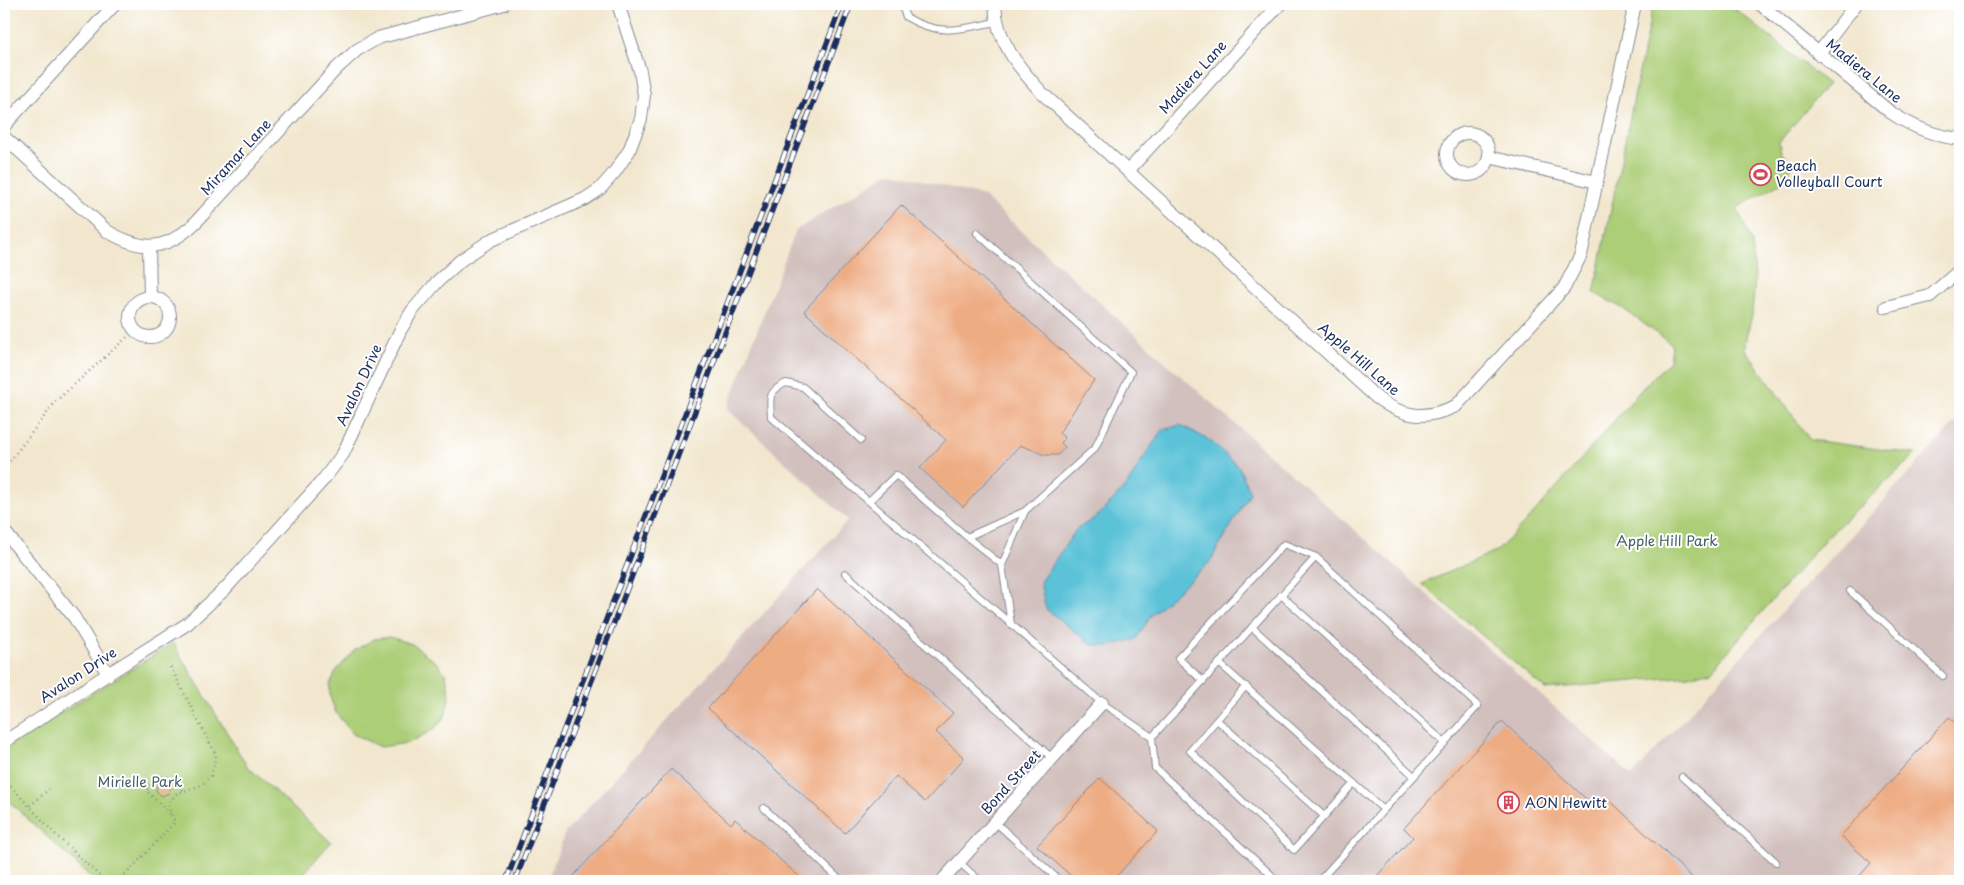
<svg xmlns="http://www.w3.org/2000/svg" width="1964" height="885" font-family="'Playpen Sans',sans-serif">
  <style>
    .industrial { fill: #d1c0bd }
    .green { fill: #acce77; stroke: #647e6a }
    .water { fill: #5bc2d8; stroke: #3b789b }
    .building { fill: #eeac83 }
    .lines { fill: none; stroke-linecap: round; stroke-linejoin: round }
    .lane-casing { stroke: #868b96; stroke-width: 8 }
    .street-casing { stroke: #868b96; stroke-width: 14 }
    .path { stroke: #868b96; stroke-width: 2.5; stroke-dasharray: 1 4; stroke-linecap: butt }
    .lane { stroke: #fff; stroke-width: 6 }
    .street { stroke: #fff; stroke-width: 12 }
    .rail-casing { stroke: #1b2f5e; stroke-width: 5.5 }
    .rail { stroke: #fff; stroke-width: 4; stroke-dasharray: 11; stroke-linecap: butt }
    .labels { text-anchor: middle; stroke-width: 4; stroke-linejoin: round; paint-order: stroke }
    .street-label { font-size: 14px; fill: #1b2f5e; stroke: #fff }
    .poi-label { font-size: 14px; fill: #1b2f5e; stroke: #fff; text-anchor: start }
    .park-label { font-size: 14px; fill: #465f66; stroke: #fff }
  </style>
  <rect width="100%" height="100%" fill="#fff"/>
  <filter id="ink" filterUnits="userSpaceOnUse"><feTurbulence type="fractalNoise" baseFrequency=".02" numOctaves="2"/><feDisplacementMap in="SourceGraphic" scale="10" xChannelSelector="R" yChannelSelector="G"/><feConvolveMatrix kernelMatrix="1 2 1 2 8 2 1 2 1" color-interpolation-filters="sRGB"/></filter>
  <filter id="wash" filterUnits="userSpaceOnUse"><feTurbulence type="fractalNoise" baseFrequency=".0096" numOctaves="4" result="noise"/><feDisplacementMap in="SourceGraphic" scale="20" xChannelSelector="R" yChannelSelector="G"/><feGaussianBlur stdDeviation="1.12" result="paint"/><feColorMatrix in="noise" values="0 0 0 0 0 0 0 0 0 0 0 0 0 0 0 0 0 1.4 0 .05"/><feComposite in="paint" operator="in"/></filter>
  <g filter="url(#wash)">
    <rect width="100%" height="100%" fill="#f2e7ce"/>
    <path class="industrial" d="M890 172 983 196 1172 368 1632 776 1960 417V881H547L565 833 848 520 727 409 796 230Z"/>
    <g class="green">
      <path d="M1653 4H1729L1828 84 1779 142 1781 152 1790 163 1789 178 1737 208 1752 242 1755 276 1752 316 1746 337 1745 349 1810 440 1916 454 1826 538 1712 670 1689 676 1545 689 1422 584 1498 550 1536 511 1647 383 1670 361 1672 344 1622 308 1594 293Z"/>
      <path d="M390 637 412 644 437 663 446 675 450 695 445 717 433 730 408 743 380 747 353 734 336 713 330 697V684L336 671 355 650 374 639Z"/>
      <path d="M173 643 247 766 331 842 297 881H95L4 797V748Z"/>
    </g>
    <path class="water" d="M1180 425 1209 440 1239 467 1250 493 1210 562 1152 614 1136 639 1110 646 1092 645 1046 609 1040 582 1076 530 1099 515 1127 485 1147 452 1163 430Z"/>
    <g id="blocks">
      <g class="building">
        <path d="M901 205 1094 380 1059 433 1065 438 1061 443 1065 447 1058 455H1045L1020 445 963 507 920 468 946 440 804 311Z"/>
        <path d="M817 589 953 713 936 732 964 758 925 802 896 776 845 833 708 708Z"/>
        <path d="M1949 717 1960 727V881H1855L1871 863 1841 836Z"/>
        <path d="M1502 721 1596 808 1606 797 1696 881H1372L1413 837 1404 828Z"/>
        <path d="M671 769 731 824 735 819 804 881H569Z"/>
        <path d="M1100 778 1158 831 1112 881H1077L1037 846Z"/>
        <path d="M165 780 171 786 169 793 162 796 156 791 158 783Z"/>
      </g>
    </g>
  </g>
  <g filter="url(#ink)">
    <use href="#blocks" fill-opacity="0" stroke="#868b96" stroke-width="1"/>
    <g class="lines">
      <defs>
        <g id="lane">
          <path d="M901 4 906 17C940 37 960 29 996 22"/>
          <path d="M977 233 1131 372 1095 448 1025 511 1002 565 1011 624 1102 703 1152 737"/>
          <path d="M861 440 803 387 786 383C767 392 770 398 771 417L1011 624"/>
          <path d="M869 501 896 475 967 537 1025 511"/>
          <path d="M967 537 1002 565"/>
          <path d="M845 573 1052 758"/>
          <path d="M1850 591 1943 676"/>
          <path d="M1281 595 1445 743"/>
          <path d="M1252 627 1414 776"/>
          <path d="M1219 663 1384 810"/>
          <path d="M1203 681 1178 658 1284 544 1316 557 1478 706 1319 881"/>
          <path d="M1246 686 1190 751 1294 850 1354 783"/>
          <path d="M1217 720 1324 816"/>
          <path d="M1682 777 1776 862"/>
          <path d="M764 808 841 881"/>
          <path d="M995 822 1060 881"/>
          <path d="M959 862 980 881"/>
          <path d="M1278 881 1155 768 1152 737 1316 557"/>
        </g>
        <g id="street">
          <path d="M995 4C996 41 1019 68 1043 94L1377 398C1404 418 1425 420 1456 406L1564 288 1581 255 1635 4"/>
          <path d="M1760 4 1890 112C1912 127 1933 136 1960 139"/>
          <path d="M1818 54 1856 4"/>
          <path d="M4 126 115 4"/>
          <circle cx="1468" cy="154" r="21"/>
          <path d="M4 137 107 231C143 252 165 252 196 222L337 68 357 50 378 38 504 4"/>
          <path d="M1489 157 1597 182"/>
          <path d="M1128 171 1280 4"/>
          <path d="M149 246 150 297"/>
          <circle cx="150" cy="317" r="20"/>
          <path d="M1886 307 1930 296 1960 270"/>
          <path d="M4 531 74 617 108 674"/>
          <path d="M4 742 108 674 187 624 225 589 323 480 343 454 400 331 412 311 438 281 461 260 491 240 585 199 600 189 614 173 629 151 641 119 644 95 640 71 618 4"/>
          <path d="M942 881 1102 703"/>
        </g>
      </defs>
      <use href="#lane" class="lane-casing"/>
      <use href="#street" class="street-casing"/>
      <g class="path">
        <path d="M4 469 56 401 135 330"/>
        <path d="M4 779 58 837 105 881"/>
        <path d="M30 806 49 789"/>
        <path d="M170 814 146 790 157 779 166 776 183 790"/>
        <path d="M117 881 127 873 175 822 171 814 168 804 176 794 202 785 211 776 216 755 170 666"/>
      </g>
      <use href="#lane" class="lane"/>
      <use href="#street" class="street"/>
      <defs>
        <g id="rail">
          <path d="M506 881 842 4"/>
          <path d="M515 881 851 4"/>
        </g>
      </defs>
      <use href="#rail" class="rail-casing"/>
      <use href="#rail" class="rail"/>
    </g>
  </g>
  <defs>
    <symbol id="stadium-ring" viewBox="-11 -11 22 22"><circle r="9.5" fill="#fff" stroke="#d1495b" stroke-width="1.5"/><path d="M0-5a6.5 5 0 1 0 0 10a6.5 5 0 1 0 0-10ZM-3.5-1.8h7v3.6h-7Z" fill="#d1495b"/></symbol>
    <symbol id="building-ring" viewBox="-11 -11 22 22"><circle r="9.5" fill="#fff" stroke="#d1495b" stroke-width="1.5"/><path d="M-4-6H4V6H1V3H-1V6H-4ZM-2.5-4.3h1.7v1.8h-1.7ZM.8-4.3h1.7v1.8H.8ZM-2.5-1h1.7V.8h-1.7ZM.8-1h1.7V.8H.8Z" fill="#d1495b"/></symbol>
  </defs>
  <g fill-rule="evenodd">
    <use href="#stadium-ring" x="1748" y="162" width="25" height="25"/>
    <use href="#building-ring" x="1496" y="790" width="25" height="25"/>
  </g>
  <g class="labels">
    <g class="street-label">
      <text transform="translate(1864 71) rotate(39)" y="5">Madiera Lane</text>
      <text transform="translate(1193 77) rotate(-48)" y="5">Madiera Lane</text>
      <text transform="translate(236 157) rotate(-48)" y="5">Miramar Lane</text>
      <text transform="translate(1359 359) rotate(41)" y="5">Apple Hill Lane</text>
      <text transform="translate(359 385) rotate(-65)" y="5">Avalon Drive</text>
      <text transform="translate(78 675) rotate(-33)" y="5">Avalon Drive</text>
      <text transform="translate(1011 782) rotate(-48)" y="5">Bond Street</text>
    </g>
    <g class="poi-label">
      <text x="1776" y="171">Beach<tspan x="1776" dy="16">Volleyball Court</tspan></text>
      <text x="1525" y="808">AON Hewitt</text>
    </g>
    <g class="park-label">
      <text x="1667" y="546">Apple Hill Park</text>
      <text x="140" y="787">Mirielle Park</text>
    </g>
  </g>
  <rect width="1964" height="885" fill="none" stroke="#fff" stroke-width="20"/>
</svg>
